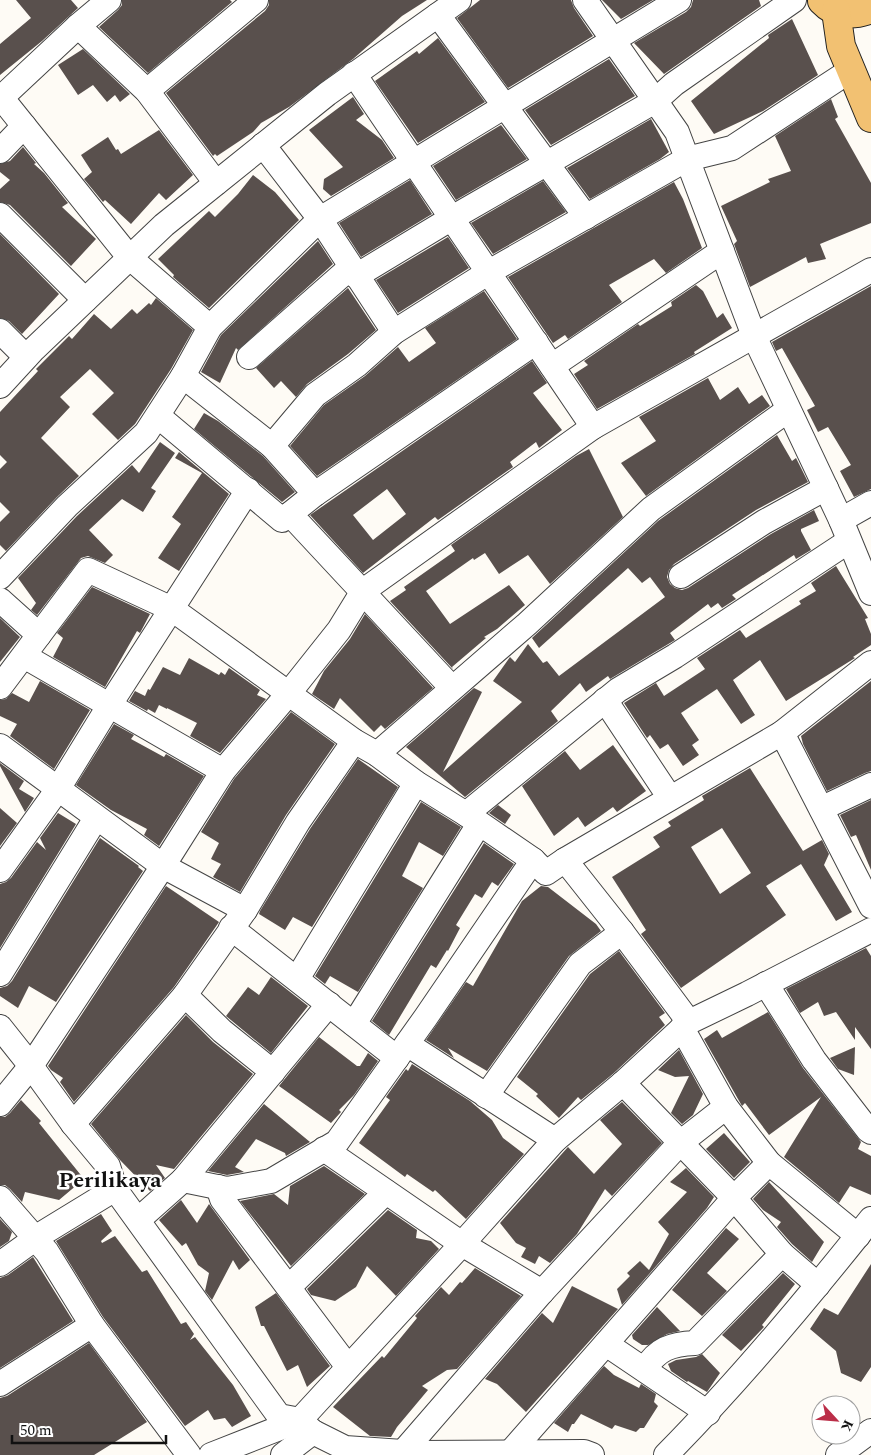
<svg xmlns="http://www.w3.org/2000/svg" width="871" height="1455" font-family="Spectral,serif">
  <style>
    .building { fill: #59504d; fill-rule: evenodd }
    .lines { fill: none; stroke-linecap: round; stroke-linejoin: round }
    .minor-casing { stroke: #444; stroke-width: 26 }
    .major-casing { stroke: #222; stroke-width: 30 }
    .minor { stroke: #fff; stroke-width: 24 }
    .major { stroke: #f2c172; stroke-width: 28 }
    .labels { text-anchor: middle; stroke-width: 5; stroke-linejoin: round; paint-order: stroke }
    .district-label { font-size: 22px; font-weight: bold; fill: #111; stroke: #fff }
  </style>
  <rect width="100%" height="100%" fill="#fefbf5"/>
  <g class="building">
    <path d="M16 0H71L78 8 42 41 0 75V44L31 18Z"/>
    <path d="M122 0H230L232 2 148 73 99 27 118 10 122 5Z"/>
    <path d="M269 0H427L402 16 353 59 289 107 261 123 253 132 217 156 215 154 213 156 166 93 265 11 269 5Z"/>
    <path d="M480 0H571L574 8 593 36 508 88 457 18Z"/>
    <path d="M602 0H653L621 19Z"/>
    <path d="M693 0H759L761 6 664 74 634 43 686 12 691 7Z"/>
    <path d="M792 19 818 75 763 111 714 134 691 101 769 38 768 35Z"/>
    <path d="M438 38 485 102 418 143 375 81 417 51 419 54Z"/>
    <path d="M83 49 130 94 120 102 115 95 107 102 93 85 78 95 58 65Z"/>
    <path d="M609 59 635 96 551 145 525 110Z"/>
    <path d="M353 97 364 114 356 120 382 140 394 158 331 196 323 189 324 179 343 167 309 130Z"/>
    <path d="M831 99 838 117 835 119 871 183V223L820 244 826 259 808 263 806 257 750 287 734 244 737 241 721 206 770 182 768 179 791 171 775 136Z"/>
    <path d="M651 119 669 152 660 159 590 199 567 168Z"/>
    <path d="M501 125 527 159 456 200 433 166Z"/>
    <path d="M159 130 193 175 166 200 159 193 131 224 105 200 103 202 84 179 92 172 81 155 108 137 116 150 118 149 121 154Z"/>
    <path d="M23 147 36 163 34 164 44 173 68 203 62 207 96 239 71 266 10 205 0 202V189L10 180 0 172V164L10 161Z"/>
    <path d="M253 175 275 192 299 220 209 308 173 277 174 275 158 259 209 211 215 217 238 194Z"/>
    <path d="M410 180 432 214 361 257 339 223Z"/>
    <path d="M543 181 566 212 493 254 471 223Z"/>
    <path d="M674 182 683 199 702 248 666 273 654 259 609 285 622 302 568 339 565 335 553 343 508 277Z"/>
    <path d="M0 234 59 294 22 334 9 321 0 318Z"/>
    <path d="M448 237 469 268 398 313 376 280Z"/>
    <path d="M318 241 333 264 238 350 236 348 220 383 201 372 221 335Z"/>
    <path d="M696 285 703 291 717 318 723 313 732 328 694 352 695 354 597 409 574 374 588 365 584 361 638 324 640 326 672 306 671 302Z"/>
    <path d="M871 286V489L854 497 840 471 851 465 828 427 818 432 807 410 815 406 782 348 776 351 772 342Z"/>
    <path d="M348 288 376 330 348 354 307 384 296 397 281 381 274 388 256 368Z"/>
    <path d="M484 291 517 339 317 476 290 446 324 405 365 376 398 347 409 362 436 343 425 328Z"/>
    <path d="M156 298 193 330 171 369 135 424 118 440 92 414 114 393 90 369 60 397 70 407 41 438 79 476 57 497 6 551 0 545V522L10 512 0 502V469L7 462 0 455V412L38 371 36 369 69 336 72 339 94 314 111 329 132 309 137 314 149 303 151 305Z"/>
    <path d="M532 361 547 383 533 393 562 430 539 448 536 442 510 462 513 467 438 520 435 517 363 573 310 515ZM387 489 406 514 373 540 353 515Z"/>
    <path d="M708 378 720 400 738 387 749 404 762 395 770 406 646 496 621 463 656 441 639 417Z"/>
    <path d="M204 413 218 421 263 456 295 492 282 502 194 429Z"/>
    <path d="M777 435 792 461 796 458 808 482 756 510 674 564 669 570 667 577 670 584 675 588 682 590 688 588 771 534 814 510 819 521 801 529V531L811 550 796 559 794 555 732 595 736 599 722 608 718 603 711 608 708 604 670 633 675 640 610 679 608 676 586 692 580 683 551 711 558 721 465 797 406 747 474 688 482 692 443 772 522 702 493 681 510 657 515 662 528 644 543 663 547 661 559 676 665 597 650 577 642 583 628 568 539 648 532 638 658 521Z"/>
    <path d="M160 442 175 453 151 488 156 491 143 512 122 499 89 530 113 555 105 563 88 556 81 558 37 615 31 610 36 603 18 578 77 516 132 465 139 473Z"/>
    <path d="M589 449 623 517 550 584 528 555 499 574 485 553 474 560 473 558 426 591 450 624 509 585 525 605 497 629 484 637 486 638 452 667 453 669 390 601 406 590 404 587 455 551 451 545 576 456Z"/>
    <path d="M179 452 229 494 179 571 158 558 181 524 172 517 202 473 175 458Z"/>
    <path d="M836 566 868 618 865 619 871 634V645L853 657 855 658 786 701 760 660 733 680 755 715 741 724 717 689 681 713 699 740 692 745 699 755 683 766 668 744 660 749 650 735 647 738 624 703 656 683 664 696 705 669 697 658 740 630 746 638 801 604 799 601 816 591 811 583Z"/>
    <path d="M92 587 150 614 140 633 137 631 105 687 53 657 63 638 57 633Z"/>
    <path d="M365 614 433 688 385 729 381 725 374 732 340 698 334 709 312 694 324 671 350 639Z"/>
    <path d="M0 618 20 637 0 662Z"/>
    <path d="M189 658 219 675 221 672 225 675 229 668 260 690 257 695 266 699 220 753 190 736 197 723 167 708V709L159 705 155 713 148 709 147 711 129 701 135 691 145 696 148 689 150 690 163 667 180 675Z"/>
    <path d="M40 681 90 710 54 769 10 736 17 724 0 716V700L6 699 12 693 29 702Z"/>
    <path d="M871 681V771L865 773 827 791 803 744 801 736Z"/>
    <path d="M291 712 335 744 286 815 240 892 213 877 221 864 211 859 219 843 201 832 234 779Z"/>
    <path d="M114 724 134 735 131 739 164 757 166 754 204 776 159 846 144 835 147 829 111 810 76 785Z"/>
    <path d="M613 745 646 791 617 812 613 807 585 827 578 817 554 836 522 786 565 751 580 770Z"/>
    <path d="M358 759 398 787 312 927 293 917 285 930 259 914 260 911 310 829Z"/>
    <path d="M0 763 24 781 19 789 34 798 25 812 0 766Z"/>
    <path d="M750 768 803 851 822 840 829 854 824 865 852 912 836 921 801 864 766 886 786 915 681 988 641 934 646 930 612 877 660 847 653 837 671 826 668 822 704 800 702 796ZM722 828 751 873 720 894 691 847Z"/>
    <path d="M871 800V870L856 835 851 837 840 815Z"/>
    <path d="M421 802 461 827 443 856 419 842 402 876 423 888 358 992 330 976 325 984 315 976Z"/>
    <path d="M498 805 511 815 505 824 489 813Z"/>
    <path d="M0 808 17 823 0 846Z"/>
    <path d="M58 813 76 824 0 948V884L6 882 11 878 37 842 46 850 40 838Z"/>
    <path d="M100 838 139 866 138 867 143 871 56 1002 29 986 18 1008 0 996V988L7 986 12 981Z"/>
    <path d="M484 843 514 864 498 886 492 882 482 898 475 894 456 925 460 928 448 951 447 950 436 968 431 965 389 1035 372 1021Z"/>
    <path d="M166 886 219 922 174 987 74 1102 60 1082 63 1078 51 1070 48 1066Z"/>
    <path d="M541 886 548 887 596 924 601 931 569 956 487 1071 448 1048 454 1058 426 1040 466 982 473 986 522 901Z"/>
    <path d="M866 948 871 956V1049L855 1027V1040L836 1012 824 1016 818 1002 800 1013 786 989Z"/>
    <path d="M619 951 665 1013 659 1017 665 1025 614 1073 581 1100 578 1097 559 1118 536 1096 538 1094 517 1077 590 974Z"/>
    <path d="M271 977 308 1006 271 1053 226 1016 248 987 259 995Z"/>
    <path d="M768 1012 803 1068 861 1142 858 1149 871 1156V1195L850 1186 839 1203 784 1157 821 1097 769 1135 745 1103 742 1106 738 1099 704 1039 717 1030 722 1038Z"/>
    <path d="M186 1015 213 1042 253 1074 174 1169 156 1165 165 1178 150 1191 120 1160 91 1124Z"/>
    <path d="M319 1037 357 1066H360L368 1053 378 1061 354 1095 339 1110 341 1112 331 1123 279 1086Z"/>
    <path d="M855 1047 854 1075 838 1069 830 1058Z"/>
    <path d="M679 1050 703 1094 693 1115 682 1124 671 1113 689 1076 675 1077 658 1070Z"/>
    <path d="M412 1064 470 1101 492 1120 503 1138 524 1154 466 1219 435 1190 433 1192 407 1174 405 1177 359 1143 390 1100 386 1097 406 1069 408 1071Z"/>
    <path d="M21 1100 41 1121 39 1123 84 1179 59 1200 25 1192 22 1202 10 1189 5 1185H0V1117H5L10 1113Z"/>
    <path d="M622 1102 662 1143 612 1196 605 1189 577 1234 550 1263 539 1256 535 1264 521 1257 526 1248 516 1243 500 1223 568 1147 594 1174 622 1144 600 1120Z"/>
    <path d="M264 1104 310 1142 286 1156 285 1153 256 1139 235 1167 244 1172 227 1175 208 1171Z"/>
    <path d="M724 1133 750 1162 734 1178 706 1149Z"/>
    <path d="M324 1166 365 1194 291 1266 240 1201 274 1194 288 1205 290 1186Z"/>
    <path d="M686 1168 714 1197 707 1208 622 1305 617 1289 630 1276 627 1273 640 1261 649 1270 669 1234 658 1222 687 1192 670 1182Z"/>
    <path d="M769 1182 824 1242 812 1262 792 1244 777 1227 781 1222 763 1210 753 1199Z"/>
    <path d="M181 1200 197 1223 209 1204 250 1260 239 1270 233 1260 212 1300 205 1291 209 1273 198 1265 186 1243 182 1246 159 1220Z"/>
    <path d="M388 1210 417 1230 416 1238 431 1241 439 1249 396 1296 367 1266 356 1287 335 1301 311 1295 307 1289Z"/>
    <path d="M101 1214 112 1231 101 1241 102 1243 115 1236 142 1272 147 1270 181 1324 186 1322 194 1334 190 1340 195 1337 233 1385 251 1416 232 1427 225 1418 214 1420 208 1410 185 1426 103 1317 56 1241Z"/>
    <path d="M0 1219 12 1232 9 1241 0 1247Z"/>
    <path d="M726 1228 739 1239 707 1273 727 1291 702 1316 672 1290Z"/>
    <path d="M33 1257 73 1321 0 1368V1278L8 1275Z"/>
    <path d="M871 1264V1367L861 1382 841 1373 836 1351 810 1329 824 1308 838 1315Z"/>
    <path d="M475 1268 521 1296 457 1369 447 1370 422 1386 428 1390 397 1427 391 1437 370 1436 333 1407 382 1356 384 1358 417 1318 415 1316 441 1287 449 1295 460 1282 462 1283Z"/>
    <path d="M783 1273 795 1284 762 1325 764 1327 741 1351 722 1335Z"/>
    <path d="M572 1286 618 1309 526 1412 497 1384 485 1379 542 1313 553 1323Z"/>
    <path d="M276 1293 330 1366 307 1387 298 1365 287 1371 264 1326H261L255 1307Z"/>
    <path d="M657 1307 680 1331 667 1334 648 1345H642L633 1339 632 1335Z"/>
    <path d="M89 1343 147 1422 94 1455H0V1398L7 1396Z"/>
    <path d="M702 1354 720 1373 707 1392 688 1381 687 1382 671 1371 668 1364 676 1360 696 1357Z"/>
    <path d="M604 1366 614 1375 639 1388 641 1384 656 1394 654 1402 658 1406 644 1428H640L636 1432 615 1425 612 1429 581 1414 574 1424H572L568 1432 554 1423Z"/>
  </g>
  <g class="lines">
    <defs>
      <g id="minor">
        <path d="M585 0 677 132 754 336 841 520 871 593"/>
        <path d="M438 15 586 217"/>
        <path d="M78 26 147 91 216 183"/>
        <path d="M354 74 593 427"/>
        <path d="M147 91 256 0"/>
        <path d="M0 96 129 257 210 327"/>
        <path d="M1 98 78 26 109 0"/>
        <path d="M263 145 320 219 394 332"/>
        <path d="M0 151 24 126"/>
        <path d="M0 215 85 300"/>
        <path d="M356 276 452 218 655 101 674 84 794 0"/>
        <path d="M0 331 26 357"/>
        <path d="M249 357 351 267"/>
        <path d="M552 366 722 251"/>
        <path d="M183 376 272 446 315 494"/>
        <path d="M0 386 34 349 164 225 327 94 459 0"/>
        <path d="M158 416 282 520 290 514"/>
        <path d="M272 446 315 395 357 365 394 332 489 272 687 159 732 148 851 70"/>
        <path d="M841 520 871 503"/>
        <path d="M681 576 764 522 826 488"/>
        <path d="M0 577 67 506 146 433 183 376 210 327 320 219 679 0"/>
        <path d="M0 600 39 635 0 687"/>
        <path d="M39 635 88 570 172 609 354 741 377 754 416 783 466 814 533 860 546 873 565 860 782 733 871 663"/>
        <path d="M24 656 223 771"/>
        <path d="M452 688 290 514 315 494 536 342"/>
        <path d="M605 700 670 798"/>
        <path d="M782 733 871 906"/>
        <path d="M0 746 163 866 245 910"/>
        <path d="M377 754 527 624 651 509 788 410"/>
        <path d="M822 810 829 805 871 785"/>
        <path d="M466 814 618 690 675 656 849 541"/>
        <path d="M565 860 622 932 689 1022"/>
        <path d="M0 870 58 789 109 706 248 490"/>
        <path d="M231 928 397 1058"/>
        <path d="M0 974 96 818"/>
        <path d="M297 979 416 783"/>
        <path d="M766 984 814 1060 868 1130 871 1132"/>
        <path d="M185 995 222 1031 273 1072"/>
        <path d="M354 1024 479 824"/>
        <path d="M0 1027 31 1066 73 1124 108 1166 115 1189 279 1416 300 1420 313 1432 345 1448 417 1453 584 1452 592 1455"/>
        <path d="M682 1028 726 1107 769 1163 858 1236"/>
        <path d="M407 1044 555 1140"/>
        <path d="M623 1083 734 1198 782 1254 818 1285"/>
        <path d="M486 1096 580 964 622 932"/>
        <path d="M0 1104 31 1066 163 866 223 771 289 693 339 630 363 591 593 427 871 270"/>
        <path d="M73 1124 185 995 245 910 298 822 354 741"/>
        <path d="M324 1149 462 1244 542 1292"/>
        <path d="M183 1180 329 1004"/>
        <path d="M218 1187 222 1199 348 1367"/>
        <path d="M0 1198 47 1252 92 1325 189 1455"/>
        <path d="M138 1220 183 1180 227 1189 271 1181 337 1142 426 1017 533 860"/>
        <path d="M0 1264 43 1233 115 1189"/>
        <path d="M289 1287 386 1192"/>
        <path d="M606 1344 708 1413"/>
        <path d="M645 1369C657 1349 671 1344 695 1343L782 1254"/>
        <path d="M0 1384 92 1325"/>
        <path d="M403 1452 542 1292 680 1143 726 1107"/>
        <path d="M211 1455 300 1420 462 1244 555 1140 623 1083 689 1022 747 994 871 930"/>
        <path d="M283 1455 313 1432"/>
        <path d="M508 1455 734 1198 769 1163"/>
        <path d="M666 1455C739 1381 806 1301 871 1219"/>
        <path d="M838 1455 871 1431"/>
      </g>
      <g id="major">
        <path d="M822 1C836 16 854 16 871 9"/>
        <path d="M836 11 841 46 871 118"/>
      </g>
    </defs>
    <use href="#minor" class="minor-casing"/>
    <use href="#major" class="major-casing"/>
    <use href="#minor" class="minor"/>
    <use href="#major" class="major"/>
  </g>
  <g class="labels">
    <g class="district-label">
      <text x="110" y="1187">Perilikaya</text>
    </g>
  </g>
  <g transform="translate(836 1420) rotate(116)"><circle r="24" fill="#ffffff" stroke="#a0a0a0"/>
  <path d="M0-4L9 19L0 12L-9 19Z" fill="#bb2e48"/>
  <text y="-8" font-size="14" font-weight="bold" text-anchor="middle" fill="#111111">K</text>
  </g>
  <path d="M12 1435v8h154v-8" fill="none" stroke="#111111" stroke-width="2.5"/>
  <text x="20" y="1435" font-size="15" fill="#111111" stroke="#ffffff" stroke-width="4" paint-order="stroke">50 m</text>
</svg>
